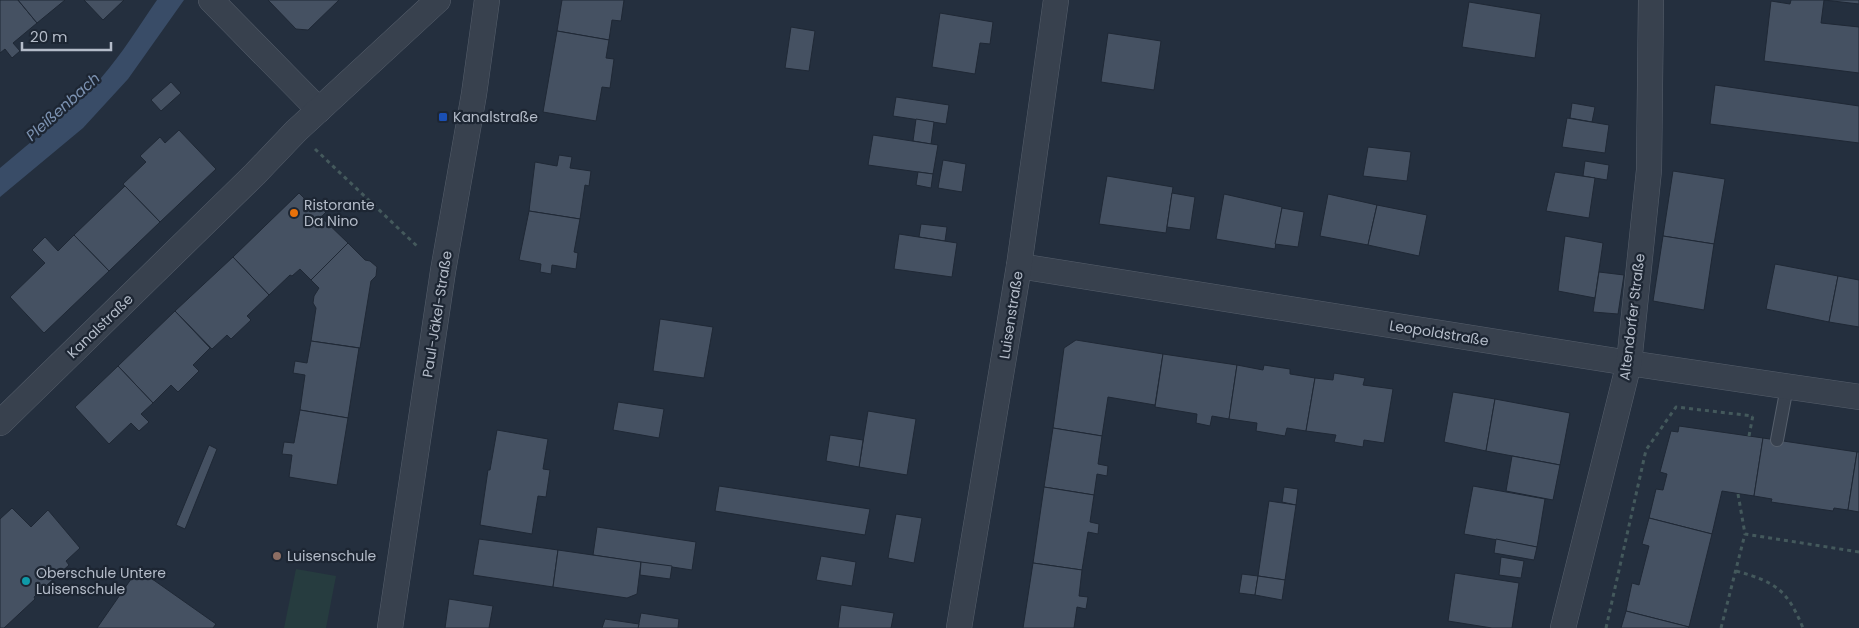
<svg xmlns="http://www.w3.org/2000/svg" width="1859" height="628" font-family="Poppins,sans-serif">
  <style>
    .green { fill: #263c3f }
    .water { fill: #394c67 }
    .building { fill: #455162; stroke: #1f2835 }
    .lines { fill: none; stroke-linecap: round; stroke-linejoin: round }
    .lane-casing { stroke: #565f6c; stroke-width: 14 }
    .street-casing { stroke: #565f6c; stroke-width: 26 }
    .path { stroke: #44595c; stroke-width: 3; stroke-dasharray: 4 4; stroke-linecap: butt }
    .lane { stroke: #38414e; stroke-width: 12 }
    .street { stroke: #38414e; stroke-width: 25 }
    .transit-dot { fill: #1a4fb4; stroke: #1d2633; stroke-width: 2 }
    .food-dot { fill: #e8710a; stroke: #1d2633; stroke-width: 2 }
    .education-dot { fill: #8d6e63; stroke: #1d2633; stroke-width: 2 }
    .culture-dot { fill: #0f9aa8; stroke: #1d2633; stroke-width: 2 }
    .labels { text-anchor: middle; stroke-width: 4.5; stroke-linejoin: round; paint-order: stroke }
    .poi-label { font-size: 14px; fill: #b4bcc9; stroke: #1d2633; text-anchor: start }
    .street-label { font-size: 14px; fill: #b4bcc9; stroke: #1d2633 }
    .water-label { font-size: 15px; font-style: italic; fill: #7c92b1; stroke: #1d2633 }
  </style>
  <rect width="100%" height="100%" fill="#242f3e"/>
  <path class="green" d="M296 569 336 576 326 628H284Z"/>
  <path class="water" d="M157 0H184L128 79 83 128 0 197V168C34 139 71 111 101 78 122 54 139 26 157 0Z"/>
  <g class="building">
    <path d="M0 0H18L37 23 13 43 20 51 12 58 5 49 0 53Z"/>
    <path d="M18 0H65L37 23Z"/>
    <path d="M84 0H124L103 20Z"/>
    <path d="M268 0H339L308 30 296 29Z"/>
    <path d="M562 0H624L621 21 612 20 609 40 557 31Z"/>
    <path d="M1791 0H1859V4L1824 0 1821 23 1859 27V73L1764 61 1771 1 1790 4Z"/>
    <path d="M1469 2 1541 14 1535 58 1462 47Z"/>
    <path d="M940 13 993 22 990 44 980 43 975 74 932 67Z"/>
    <path d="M791 27 815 31 809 71 785 68Z"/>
    <path d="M557 31 609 40 606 58 614 59 610 88 602 87 596 121 543 112Z"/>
    <path d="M1108 33 1161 41 1154 90 1101 82Z"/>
    <path d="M171 82 181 93 161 111 151 100Z"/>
    <path d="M1715 85 1859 106V143L1710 124Z"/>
    <path d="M896 97 949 105 946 124 893 116Z"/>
    <path d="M1572 103 1595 107 1592 122 1570 118Z"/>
    <path d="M1567 118 1609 125 1605 153 1562 147Z"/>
    <path d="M916 119 934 122 931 144 913 141Z"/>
    <path d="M179 130 216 169 160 222 123 184 146 162 140 156 160 137 165 143Z"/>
    <path d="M873 135 938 145 933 174 868 165Z"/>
    <path d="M1368 147 1411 152 1407 181 1363 176Z"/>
    <path d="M559 155 572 157 570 168 591 171 589 186 585 185 580 219 529 211 535 162 557 166Z"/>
    <path d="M943 160 966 164 962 192 938 188Z"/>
    <path d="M1585 161 1609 165 1607 180 1583 176Z"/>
    <path d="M1673 171 1725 179 1714 244 1663 236Z"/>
    <path d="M918 172 933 174 931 188 916 185Z"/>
    <path d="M1555 172 1595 178 1589 218 1546 211Z"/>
    <path d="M1107 176 1173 187 1166 233 1099 224Z"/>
    <path d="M125 186 160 222 109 271 74 235Z"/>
    <path d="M299 193 310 204 315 200 327 211 321 217 348 243 311 280 300 269 292 276 290 275 269 295 233 257Z"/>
    <path d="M1172 193 1195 197 1190 230 1167 227Z"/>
    <path d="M1224 194 1282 207 1275 249 1216 239Z"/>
    <path d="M1328 194 1377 205 1368 245 1320 236Z"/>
    <path d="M1377 205 1427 215 1419 256 1368 245Z"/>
    <path d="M1282 208 1304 212 1298 247 1275 244Z"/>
    <path d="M529 211 580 219 574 252 578 253 576 269 552 265 551 274 540 272 541 264 519 260Z"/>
    <path d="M921 224 947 227 945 241 919 237Z"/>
    <path d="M899 234 957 243 952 277 894 269Z"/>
    <path d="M74 235 109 271 44 333 10 297 45 263 32 250 45 237 58 251Z"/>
    <path d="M1565 236 1603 243 1595 298 1558 291Z"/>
    <path d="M1663 236 1714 244 1704 310 1653 301Z"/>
    <path d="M348 243 365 260 370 261 377 267 376 276 371 281 360 348 311 341 316 308 313 303 314 296 319 288 311 280Z"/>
    <path d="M233 257 269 295 247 316 251 320 231 339 227 335 212 349 175 311Z"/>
    <path d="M1775 264 1838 276 1829 322 1766 309Z"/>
    <path d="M1599 272 1624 275 1618 314 1593 312Z"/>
    <path d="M1838 276 1859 280V327L1829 322Z"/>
    <path d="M175 311 210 348 193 365 199 371 178 392 171 385 153 403 118 366Z"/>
    <path d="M660 319 713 327 704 378 653 371Z"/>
    <path d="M1076 340 1163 354 1155 405 1108 397 1102 436 1053 428 1064 348Z"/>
    <path d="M311 341 359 348 348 418 300 410 305 375 293 373 295 361 307 363Z"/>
    <path d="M1163 354 1237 365 1229 419 1212 416 1210 426 1196 423 1197 414 1155 407Z"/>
    <path d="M1237 365 1263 370 1264 365 1290 369V374L1315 378 1306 431 1287 428 1285 436 1256 431 1257 423 1229 419Z"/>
    <path d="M118 366 153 403 141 414 149 422 139 431 131 423 109 444 75 407Z"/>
    <path d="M1334 373 1365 378 1363 385 1393 389 1384 443 1364 440 1363 447 1334 442 1336 435 1306 431 1315 378 1333 380Z"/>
    <path d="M1453 392 1495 399 1486 451 1444 442Z"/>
    <path d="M1495 399 1570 413 1560 465 1486 451Z"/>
    <path d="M618 402 664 409 659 438 613 430Z"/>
    <path d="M300 410 348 418 337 485 289 477 292 455 282 454 284 442 294 443Z"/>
    <path d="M868 411 916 419 907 475 859 467Z"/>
    <path d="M1679 426 1763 438 1754 496 1722 491 1712 534 1649 518 1656 489 1663 490 1667 474 1660 472 1671 431 1678 432Z"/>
    <path d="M1053 428 1102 436 1098 464 1108 466 1107 476 1097 474 1094 495 1044 487Z"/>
    <path d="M497 430 548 439 543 469 550 470 546 497 538 496 532 534 480 525 488 470H490Z"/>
    <path d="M830 435 863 440 859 467 826 461Z"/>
    <path d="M1763 438 1857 452 1848 510 1834 508 1833 511 1771 502 1772 499 1754 496Z"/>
    <path d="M209 445 217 449 185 529 176 525Z"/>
    <path d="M1857 452H1859V512L1848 510Z"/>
    <path d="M1512 456 1560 465 1553 500 1506 491Z"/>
    <path d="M719 486 870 509 865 535 715 511Z"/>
    <path d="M1473 486 1545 499 1537 547 1464 534Z"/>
    <path d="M1044 487 1094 495 1090 522 1099 524 1098 534 1088 532 1082 570 1033 563Z"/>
    <path d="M1284 487 1298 489 1296 505 1282 502Z"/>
    <path d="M1269 501 1296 505 1285 580 1258 576Z"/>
    <path d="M12 508 31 527 48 510 80 548 66 561 69 565 34 597 35 599 4 628H0V519Z"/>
    <path d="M896 514 922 518 914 563 888 558Z"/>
    <path d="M1649 518 1712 534 1689 627 1626 611 1632 583 1639 585 1649 546 1642 544Z"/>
    <path d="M597 527 696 542 692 570 593 555Z"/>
    <path d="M479 539 558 550 553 587 473 575Z"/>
    <path d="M1496 539 1537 547 1534 560 1494 553Z"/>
    <path d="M558 550 641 562 637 594 627 598 553 587Z"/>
    <path d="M821 556 856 562 852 586 816 580Z"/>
    <path d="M1501 557 1524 561 1521 578 1499 575Z"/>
    <path d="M641 562 672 566 670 579 640 575Z"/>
    <path d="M1033 563 1082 570 1079 596 1088 597 1086 609 1077 607 1074 628H1023Z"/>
    <path d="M138 569 216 624 213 628H97Z"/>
    <path d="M1455 573 1519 583 1512 628H1492L1448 621Z"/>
    <path d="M1242 574 1258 576 1255 595 1239 593Z"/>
    <path d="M1258 576 1285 580 1282 600 1255 595Z"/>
    <path d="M449 599 493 606 489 628H445Z"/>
    <path d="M841 605 894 613 891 628H838Z"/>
    <path d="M1626 611 1689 627 1688 628H1621Z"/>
    <path d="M641 613 679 619 678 628H638Z"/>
    <path d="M605 619 639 624 638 628H602Z"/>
  </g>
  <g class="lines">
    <defs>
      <path id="lane" d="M1777 440 1787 387"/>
      <g id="street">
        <path d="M211 0 319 110"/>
        <path d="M1019 266 1629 363 1859 397"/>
        <path d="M0 423 255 174 296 131 438 0"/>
        <path d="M390 628 443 271 474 94 487 0"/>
        <path d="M959 628 1019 266 1056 0"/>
        <path d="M1563 628 1629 363 1649 170 1651 0"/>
      </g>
    </defs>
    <use href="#lane" class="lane-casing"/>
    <use href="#street" class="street-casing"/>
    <g class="path">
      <path d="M315 149 419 248"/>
      <path d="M1749 436 1753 415"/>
      <path d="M1738 494 1745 534 1859 552"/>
      <path d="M1736 571C1775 582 1787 589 1803 628"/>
      <path d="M1606 628 1646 450 1676 407 1753 416"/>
      <path d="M1721 628 1745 534"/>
    </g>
    <use href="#lane" class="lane"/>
    <use href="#street" class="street"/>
  </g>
  <rect class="transit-dot" x="438" y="112" width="10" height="10" rx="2.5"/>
  <circle class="food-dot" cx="294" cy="213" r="5"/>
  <circle class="education-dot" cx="277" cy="556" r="5"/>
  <circle class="culture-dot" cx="26" cy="581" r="5"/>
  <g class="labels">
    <g class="poi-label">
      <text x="453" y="122">Kanalstraße</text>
      <text x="304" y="210">Ristorante<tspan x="304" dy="16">Da Nino</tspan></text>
      <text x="287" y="561">Luisenschule</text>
      <text x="36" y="578">Oberschule Untere<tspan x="36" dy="16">Luisenschule</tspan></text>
    </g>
    <g class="street-label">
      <text transform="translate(437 314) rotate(-81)" y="5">Paul-Jäkel-Straße</text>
      <text transform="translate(1011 315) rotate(-81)" y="5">Luisenstraße</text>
      <text transform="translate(1632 317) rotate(-83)" y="5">Altendorfer Straße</text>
      <text transform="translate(100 326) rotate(-44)" y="5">Kanalstraße</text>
      <text transform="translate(1439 333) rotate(9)" y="5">Leopoldstraße</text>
    </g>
    <g class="water-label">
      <text transform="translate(63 107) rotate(-42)" y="5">Pleißenbach</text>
    </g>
  </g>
  <path d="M22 42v8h89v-8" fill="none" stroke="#b4bcc9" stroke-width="2.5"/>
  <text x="30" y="42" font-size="15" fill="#b4bcc9" stroke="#1d2633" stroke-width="4" paint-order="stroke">20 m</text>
</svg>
